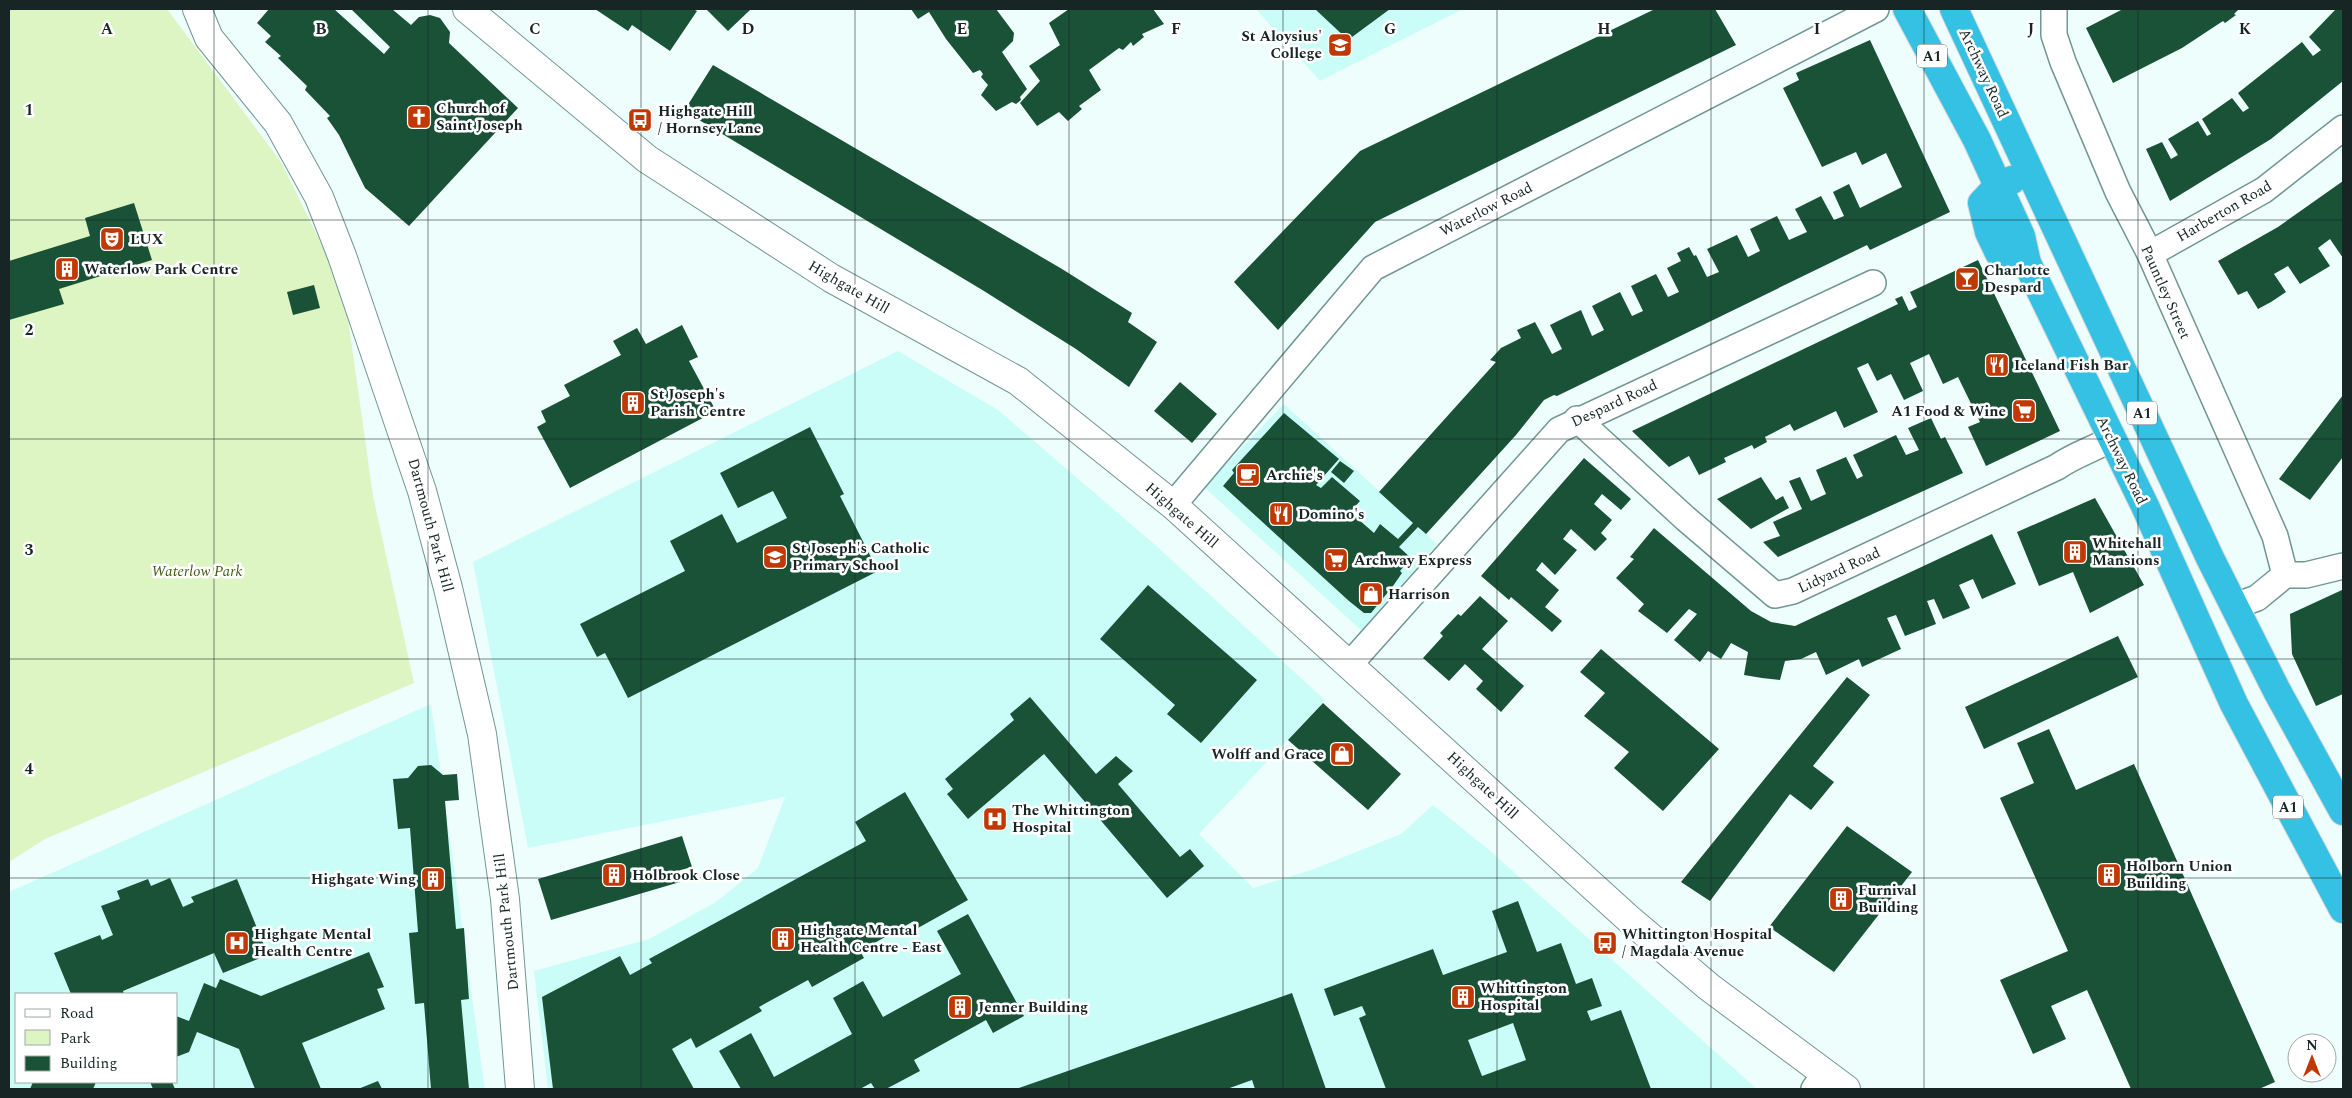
<svg xmlns="http://www.w3.org/2000/svg" width="2352" height="1098" font-family="Spectral,serif">
  <style>
    .built { fill: #cafdf8; fill-rule: evenodd }
    .green { fill: #ddf4c3 }
    .building { fill: #195236; fill-rule: evenodd }
    .lines { fill: none; stroke-linecap: round; stroke-linejoin: round }
    .street-casing { stroke: #719794; stroke-width: 28 }
    .secondary-casing { stroke: #719794; stroke-width: 30 }
    .highway-casing { stroke: #d5d8d8; stroke-width: 30 }
    .street { stroke: #fff; stroke-width: 25 }
    .secondary { stroke: #fff; stroke-width: 28 }
    .highway { stroke: #35c1e3; stroke-width: 28 }
    .grid { fill: none; stroke: #172625; stroke-width: 1; stroke-opacity: 0.55 }
    .labels { text-anchor: middle; stroke-width: 5; stroke-linejoin: round; paint-order: stroke }
    .shield { fill: #fff; stroke: #5d6766; stroke-width: 1 }
    .shield-label { font-size: 14px; font-weight: bold; fill: #172625 }
    .poi-label { font-size: 15px; font-weight: bold; fill: #172625; stroke: #fff; text-anchor: start }
    .street-label { font-size: 15px; fill: #172625; stroke: #fff }
    .park-label { font-size: 15px; font-style: italic; fill: #435d17; stroke: #fff }
    .grid-label { font-size: 16px; text-anchor: middle; font-weight: bold; fill: #172625; stroke: #fff; stroke-width: 5; stroke-linejoin: round; paint-order: stroke }
  </style>
  <rect width="100%" height="100%" fill="#eefefc"/>
  <g class="built">
    <path d="M1256 9H1463L1320 81Z"/>
    <path d="M898 351 998 410 1153 543 1325 700 1199 834 1253 888 1314 869 1401 834 1433 805 1488 849 1757 1089H548L534 971 649 939 716 902 758 868 785 797 528 848 473 562Z"/>
    <path d="M1284 404 1437 544 1362 631 1204 487Z"/>
    <path d="M431 704 485 1089H9V892ZM16 994H176V1082H16Z"/>
  </g>
  <path class="green" d="M9 9H167L281 162 344 290 373 496 414 683 45 839 9 862Z"/>
  <g class="building">
    <path d="M269 9H334L384 54 390 47 351 9H392L411 25 419 17 430 15 440 18 450 32 449 43 518 108 409 226 365 188 339 135 327 118 330 116 305 90 307 86 278 58 281 56 265 42 271 36 257 23Z"/>
    <path d="M595 9H693L697 11 670 51 632 25 628 31Z"/>
    <path d="M706 9H751L728 31Z"/>
    <path d="M911 9H996L1014 33 1013 41 1002 52 1027 89 1020 97 1021 100 1016 104 1012 102 996 111 981 95 988 85 981 77 983 74 980 70 973 73 946 39 929 12 918 19Z"/>
    <path d="M1069 9H1153L1164 24 1142 34 1144 37 1133 46 1131 42 1123 50 1119 48 1089 70 1101 90 1079 106 1082 109 1068 121 1059 112 1037 126 1020 103 1040 81 1029 66 1060 45 1049 23Z"/>
    <path d="M1315 9H1390L1348 40Z"/>
    <path d="M1655 9H1715L1736 45 1375 222 1278 330 1234 282 1360 151Z"/>
    <path d="M2123 9H2239L2234 14 2236 15 2225 23 2223 21 2182 48 2113 83 2086 28Z"/>
    <path d="M2336 9H2343V81L2271 139 2170 201 2146 149 2162 142 2171 159 2178 155 2168 139 2198 121 2207 136 2211 134 2202 119 2232 98 2243 112 2249 108 2238 93 2302 42 2313 56 2321 50 2309 37Z"/>
    <path d="M1870 40 1950 212 1870 250 1867 245 1557 396 1554 395 1544 400 1516 435 1427 533 1426 534 1418 527 1399 547 1411 558 1400 571 1402 573 1393 586 1371 613H1364L1349 601 1223 486 1234 473 1232 470 1284 413 1339 459 1316 485 1321 488 1332 477 1360 501 1350 512 1374 533 1380 524 1398 539 1413 523 1379 492 1496 362 1490 360 1501 348 1521 338 1517 330 1535 322 1552 354 1562 349 1550 325 1564 318 1581 310 1592 336 1604 330 1592 306 1620 292 1632 316 1643 311 1631 286 1656 274 1668 297 1679 292 1667 268 1681 261 1677 253 1689 247 1694 256 1696 255 1707 277 1719 272 1707 249 1737 235 1748 257 1760 251 1750 229 1777 216 1789 240 1807 232 1795 209 1821 196 1834 220 1844 216 1833 192 1849 184 1860 208 1902 187 1886 153 1862 165 1856 152 1822 167 1783 88 1799 80 1796 73Z"/>
    <path d="M713 65 1062 269 1132 313 1128 322 1157 342 1129 387 1076 349 984 291 684 111Z"/>
    <path d="M2343 181V258L2330 239 2318 248 2330 266 2300 284 2288 266 2274 274 2286 292 2271 302 2258 309 2247 291 2238 295 2218 261 2278 227Z"/>
    <path d="M134 203 152 260 59 289 64 304 9 320V261L90 236 85 218Z"/>
    <path d="M1978 260 2060 431 1986 466 1968 427 1980 422 1958 377 1943 384 1929 354 1910 363 1923 391 1904 400 1891 374 1877 381 1868 363 1857 368 1878 412 1844 428 1836 411 1794 431 1790 424 1765 437 1767 442 1754 449 1752 445 1724 458 1726 462 1699 475 1689 456 1669 467 1632 431 1898 304 1895 299 1902 296 1909 311 1917 307 1910 292Z"/>
    <path d="M314 285 320 308 293 315 287 292Z"/>
    <path d="M682 325 698 357 689 361 716 411 570 488 537 427 546 422 541 411 570 396 564 385 621 355 613 341 637 328 646 344Z"/>
    <path d="M1180 382 1217 414 1192 443 1154 411Z"/>
    <path d="M2343 395V457L2310 500 2279 479Z"/>
    <path d="M1931 418 1941 439 1945 437 1963 473 1778 557 1763 542 1780 536 1773 522 1802 509 1789 481 1800 477 1811 501 1826 494 1816 470 1846 457 1857 479 1863 476 1853 455 1896 435 1906 455 1919 450 1908 428Z"/>
    <path d="M810 427 844 494 840 496 878 571 628 698 605 653 597 657 580 624 685 571 670 541 722 514 737 543 787 518 773 491 738 508 720 473Z"/>
    <path d="M1584 458 1631 499 1621 510 1602 494 1594 504 1612 520 1601 533 1607 539 1595 551 1571 529 1563 539 1577 550 1555 575 1542 562 1536 570 1559 590 1545 607 1562 621 1552 632 1511 597 1509 600 1481 576Z"/>
    <path d="M1340 461 1354 471 1344 483 1331 472Z"/>
    <path d="M1761 477 1776 500 1783 496 1789 508 1751 529 1717 499Z"/>
    <path d="M2095 498 2144 585 2090 613 2073 572 2039 586 2017 532Z"/>
    <path d="M1654 528 1751 611 1771 622 1795 626 1992 534 2016 584 1982 599 1973 579 1959 585 1970 608 1943 619 1934 599 1927 601 1936 624 1905 636 1896 615 1887 618 1901 649 1862 667 1859 659 1826 675 1816 652 1801 659 1785 661 1780 680 1762 678 1744 675 1748 652 1731 643 1721 659 1708 651 1700 662 1674 640 1697 614 1689 609 1667 633 1638 611 1644 604 1616 578 1634 559 1630 557Z"/>
    <path d="M1148 585 1257 680 1201 743 1167 714 1175 705 1100 639Z"/>
    <path d="M2342 590 2343 694 2316 706 2292 654 2290 614Z"/>
    <path d="M1480 596 1508 621 1482 649 1524 686 1501 712 1476 689 1483 681 1465 664 1449 681 1423 658 1443 636 1440 633 1458 614 1461 616Z"/>
    <path d="M2118 636 2138 677 1984 749 1965 707Z"/>
    <path d="M1601 649 1719 749 1663 811 1614 768 1629 752 1584 716 1605 693 1580 672Z"/>
    <path d="M1847 677 1870 695 1813 766 1834 782 1811 810 1790 794 1710 901 1681 882Z"/>
    <path d="M1030 697 1096 774 1116 756 1133 771 1118 784 1180 857 1190 849 1204 866 1167 898 1044 754 968 819 947 794 953 789 945 779 1014 720 1010 714Z"/>
    <path d="M1323 703 1401 774 1368 810 1288 740Z"/>
    <path d="M2049 729 2076 790 2134 764 2275 1082 2259 1089H2131L2087 990 2051 1006 2066 1039 2033 1054 2000 980 2068 951 2000 798 2034 783 2017 743Z"/>
    <path d="M431 765 443 775 457 774 459 800 445 801 456 929 464 928 469 999 461 1000 469 1089H431L424 1003 415 1004 409 933 418 932 410 828 398 829 393 779 408 778 418 766Z"/>
    <path d="M905 792 968 900 918 928 914 921 860 951 864 958 812 987 808 980 759 1007 762 1011 696 1048 691 1038 672 1049 694 1089H553L542 997 620 956 630 975 652 963 649 959 866 841 855 822Z"/>
    <path d="M1847 826 1912 872 1834 972 1769 927Z"/>
    <path d="M682 836 692 867 677 871 680 882 551 920 538 879Z"/>
    <path d="M170 878 183 907 194 902 191 897 237 879 268 955 223 973 214 953 123 991 124 994H71L54 953 100 935 102 940 113 935 101 906 120 899 117 891 148 879 151 886Z"/>
    <path d="M1518 901 1537 952 1561 943 1576 984 1592 978 1602 1006 1587 1011 1591 1021 1621 1010 1651 1089H1386L1359 1018 1366 1015 1362 1006 1334 1016 1324 989 1433 949 1443 975 1507 952 1492 911ZM1513 1023 1526 1060 1482 1076 1468 1040Z"/>
    <path d="M968 914 1024 1016 993 1033 986 1020 914 1060 920 1071 886 1089H875L871 1083 860 1089H741L719 1051 751 1033 774 1077 852 1034 833 998 863 981 883 1017 961 974 937 931Z"/>
    <path d="M369 952 384 987 377 989 385 1009 302 1043 321 1089H255L239 1049 197 1032 189 1052 176 1057V1016L189 1021 204 983 216 988 220 979 261 996Z"/>
    <path d="M1292 993 1326 1089H1255L1252 1080 1227 1089H1016Z"/>
    <path d="M378 1081 382 1089H358Z"/>
    <path d="M33 1082H96L93 1089H30Z"/>
    <path d="M150 1082H172L175 1089H153Z"/>
  </g>
  <g class="lines">
    <defs>
      <g id="street">
        <path d="M2054 9V35L2063 62 2118 192 2150 254 2275 536 2285 575"/>
        <path d="M2150 254 2264 190 2343 128"/>
        <path d="M1577 419 1685 518 1775 595 1793 591 2057 467C2074 455 2092 450 2111 439"/>
        <path d="M1173 505 1373 268 1876 9"/>
        <path d="M2235 606 2257 598 2285 575H2306L2343 566"/>
        <path d="M1350 664 1559 430 1873 283"/>
        <path d="M1814 1089 1825 1074"/>
      </g>
      <g id="secondary">
        <path d="M197 9 209 38 278 123 319 197 342 256 422 491 448 588 482 734 505 899 520 1089"/>
        <path d="M467 9 647 159 831 278 1018 381 1173 505 1630 920 1709 987 1846 1089"/>
      </g>
      <g id="highway">
        <path d="M1907 9 1977 140 2021 236 2027 263 2145 506 2234 704 2343 909"/>
        <path d="M1954 9 2210 558 2277 691 2343 811"/>
        <path d="M2012 180 1997 187 1982 203 1989 232 1999 253 2027 263"/>
      </g>
    </defs>
    <use href="#street" class="street-casing"/>
    <use href="#secondary" class="secondary-casing"/>
    <use href="#highway" class="highway-casing"/>
    <use href="#street" class="street"/>
    <use href="#secondary" class="secondary"/>
    <use href="#highway" class="highway"/>
  </g>
  <path class="grid" d="M214 9V1089M428 9V1089M641 9V1089M855 9V1089M1069 9V1089M1283 9V1089M1497 9V1089M1711 9V1089M1924 9V1089M2138 9V1089M9 220H2343M9 439H2343M9 659H2343M9 878H2343"/>
  <defs>
    <symbol id="school-square" viewBox="-11 -11 22 22"><rect x="-9" y="-9" width="18" height="18" rx="4" fill="#c03803" stroke="#fff"/><path d="M0-5L7-2L0 1L-7-2ZM-4 1L0 2.5L4 1V4Q0 6-4 4Z" fill="#fff"/></symbol>
    <symbol id="church-square" viewBox="-11 -11 22 22"><rect x="-9" y="-9" width="18" height="18" rx="4" fill="#c03803" stroke="#fff"/><path d="M-1.2-6h2.4v3.5h3.3v2.4h-3.3V6h-2.4V-.1h-3.3v-2.4h3.3Z" fill="#fff"/></symbol>
    <symbol id="bus-square" viewBox="-11 -11 22 22"><rect x="-9" y="-9" width="18" height="18" rx="4" fill="#c03803" stroke="#fff"/><path d="M-5-6H5V4H4V6H2V4H-2V6H-4V4H-5ZM-3.5-4V0h7V-4ZM-3.5 1.2v1.5H-2V1.2ZM2 1.2v1.5H3.5V1.2Z" fill="#fff"/></symbol>
    <symbol id="theatre-square" viewBox="-11 -11 22 22"><rect x="-9" y="-9" width="18" height="18" rx="4" fill="#c03803" stroke="#fff"/><path d="M-5-5.5Q0-4 5-5.5V0Q5 5 0 6Q-5 5-5 0ZM-3.3-2.5H-1v1.5H-3.3ZM1-2.5H3.3v1.5H1ZM-2.8 1Q0 5.5 2.8 1Z" fill="#fff"/></symbol>
    <symbol id="building-square" viewBox="-11 -11 22 22"><rect x="-9" y="-9" width="18" height="18" rx="4" fill="#c03803" stroke="#fff"/><path d="M-4-6H4V6H1V3H-1V6H-4ZM-2.5-4.3h1.7v1.8h-1.7ZM.8-4.3h1.7v1.8H.8ZM-2.5-1h1.7V.8h-1.7ZM.8-1h1.7V.8H.8Z" fill="#fff"/></symbol>
    <symbol id="bar-square" viewBox="-11 -11 22 22"><rect x="-9" y="-9" width="18" height="18" rx="4" fill="#c03803" stroke="#fff"/><path d="M-6-5H6L.8 .8V4.5H3.5V6h-7V4.5H-.8V.8Z" fill="#fff"/></symbol>
    <symbol id="restaurant-square" viewBox="-11 -11 22 22"><rect x="-9" y="-9" width="18" height="18" rx="4" fill="#c03803" stroke="#fff"/><path d="M-5-6h1v4h1v-4h1v4h1v-4h1v5L-1.5 .5V6h-2V.5L-5-1ZM5-6V6H3V1.5H1.5Q1.5-4 5-6Z" fill="#fff"/></symbol>
    <symbol id="supermarket-square" viewBox="-11 -11 22 22"><rect x="-9" y="-9" width="18" height="18" rx="4" fill="#c03803" stroke="#fff"/><path d="M-6-5.5h2.5l.6 2H6L4.5 2H-2.5L-4.4-4H-6ZM-1.5 3.2a1.3 1.3 0 1 0 .1 0ZM3 3.2a1.3 1.3 0 1 0 .1 0Z" fill="#fff"/></symbol>
    <symbol id="cafe-square" viewBox="-11 -11 22 22"><rect x="-9" y="-9" width="18" height="18" rx="4" fill="#c03803" stroke="#fff"/><path d="M-5.5-4.5H6V0H3Q3 3.5 0 3.5H-2.5Q-5.5 3.5-5.5 0ZM3-3.2v2h1.7v-2ZM-6 4.5H4V6H-6Z" fill="#fff"/></symbol>
    <symbol id="shop-square" viewBox="-11 -11 22 22"><rect x="-9" y="-9" width="18" height="18" rx="4" fill="#c03803" stroke="#fff"/><path d="M-5-2.5h2.3a2.7 3.5 0 0 1 5.4 0H5L5.5 6h-11ZM-1.5-2.5h3a1.5 2.3 0 0 0-3 0Z" fill="#fff"/></symbol>
    <symbol id="hospital-square" viewBox="-11 -11 22 22"><rect x="-9" y="-9" width="18" height="18" rx="4" fill="#c03803" stroke="#fff"/><path d="M-5-5h3v3.5h4V-5h3V5h-3V1.5h-4V5h-3Z" fill="#fff"/></symbol>
  </defs>
  <g fill-rule="evenodd">
    <use href="#school-square" x="1326" y="31" width="28" height="28"/>
    <use href="#church-square" x="405" y="103" width="28" height="28"/>
    <use href="#bus-square" x="626" y="106" width="28" height="28"/>
    <use href="#theatre-square" x="98" y="225" width="28" height="28"/>
    <use href="#building-square" x="53" y="255" width="28" height="28"/>
    <use href="#bar-square" x="1953" y="265" width="28" height="28"/>
    <use href="#restaurant-square" x="1983" y="351" width="28" height="28"/>
    <use href="#building-square" x="619" y="389" width="28" height="28"/>
    <use href="#supermarket-square" x="2010" y="397" width="28" height="28"/>
    <use href="#cafe-square" x="1234" y="461" width="28" height="28"/>
    <use href="#restaurant-square" x="1267" y="500" width="28" height="28"/>
    <use href="#building-square" x="2061" y="538" width="28" height="28"/>
    <use href="#school-square" x="761" y="543" width="28" height="28"/>
    <use href="#supermarket-square" x="1322" y="546" width="28" height="28"/>
    <use href="#shop-square" x="1357" y="580" width="28" height="28"/>
    <use href="#shop-square" x="1328" y="740" width="28" height="28"/>
    <use href="#hospital-square" x="981" y="805" width="28" height="28"/>
    <use href="#building-square" x="600" y="861" width="28" height="28"/>
    <use href="#building-square" x="2095" y="861" width="28" height="28"/>
    <use href="#building-square" x="419" y="865" width="28" height="28"/>
    <use href="#building-square" x="1827" y="885" width="28" height="28"/>
    <use href="#building-square" x="769" y="925" width="28" height="28"/>
    <use href="#hospital-square" x="223" y="929" width="28" height="28"/>
    <use href="#bus-square" x="1591" y="929" width="28" height="28"/>
    <use href="#building-square" x="1449" y="983" width="28" height="28"/>
    <use href="#building-square" x="946" y="993" width="28" height="28"/>
  </g>
  <g class="labels">
    <g class="shield">
      <rect x="1917" y="44.5" width="30" height="23" rx="4"/>
      <rect x="2127" y="401.5" width="30" height="23" rx="4"/>
      <rect x="2273" y="795.5" width="30" height="23" rx="4"/>
    </g>
    <g class="shield-label">
      <text x="1932" y="61">A1</text>
      <text x="2142" y="418">A1</text>
      <text x="2288" y="812">A1</text>
    </g>
    <g class="poi-label">
      <text x="1322" y="41" text-anchor="end">St Aloysius'<tspan x="1322" dy="17">College</tspan></text>
      <text x="436" y="113">Church of<tspan x="436" dy="17">Saint Joseph</tspan></text>
      <text x="658" y="116">Highgate Hill<tspan x="658" dy="17">/ Hornsey Lane</tspan></text>
      <text x="130" y="244">LUX</text>
      <text x="84" y="274">Waterlow Park Centre</text>
      <text x="1984" y="275">Charlotte<tspan x="1984" dy="17">Despard</tspan></text>
      <text x="2014" y="370">Iceland Fish Bar</text>
      <text x="650" y="399">St Joseph's<tspan x="650" dy="17">Parish Centre</tspan></text>
      <text x="2006" y="416" text-anchor="end">A1 Food &amp; Wine</text>
      <text x="1266" y="480">Archie's</text>
      <text x="1298" y="519">Domino's</text>
      <text x="2092" y="548">Whitehall<tspan x="2092" dy="17">Mansions</tspan></text>
      <text x="792" y="553">St Joseph's Catholic<tspan x="792" dy="17">Primary School</tspan></text>
      <text x="1354" y="565">Archway Express</text>
      <text x="1388" y="599">Harrison</text>
      <text x="1324" y="759" text-anchor="end">Wolff and Grace</text>
      <text x="1012" y="815">The Whittington<tspan x="1012" dy="17">Hospital</tspan></text>
      <text x="2126" y="871">Holborn Union<tspan x="2126" dy="17">Building</tspan></text>
      <text x="632" y="880">Holbrook Close</text>
      <text x="416" y="884" text-anchor="end">Highgate Wing</text>
      <text x="1858" y="895">Furnival<tspan x="1858" dy="17">Building</tspan></text>
      <text x="800" y="935">Highgate Mental<tspan x="800" dy="17">Health Centre - East</tspan></text>
      <text x="254" y="939">Highgate Mental<tspan x="254" dy="17">Health Centre</tspan></text>
      <text x="1622" y="939">Whittington Hospital<tspan x="1622" dy="17">/ Magdala Avenue</tspan></text>
      <text x="1480" y="993">Whittington<tspan x="1480" dy="17">Hospital</tspan></text>
      <text x="978" y="1012">Jenner Building</text>
    </g>
    <g class="street-label">
      <text transform="translate(1984 73) rotate(65)" y="5">Archway Road</text>
      <text transform="translate(1486 209) rotate(-27)" y="5">Waterlow Road</text>
      <text transform="translate(2224 211) rotate(-30)" y="5">Harberton Road</text>
      <text transform="translate(849 287) rotate(30)" y="5">Highgate Hill</text>
      <text transform="translate(2166 292) rotate(66)" y="5">Pauntley Street</text>
      <text transform="translate(1614 403) rotate(-25)" y="5">Despard Road</text>
      <text transform="translate(2122 460) rotate(64)" y="5">Archway Road</text>
      <text transform="translate(1182 515) rotate(41)" y="5">Highgate Hill</text>
      <text transform="translate(431 525) rotate(75)" y="5">Dartmouth Park Hill</text>
      <text transform="translate(1839 570) rotate(-25)" y="5">Lidyard Road</text>
      <text transform="translate(1483 785) rotate(43)" y="5">Highgate Hill</text>
      <text transform="translate(506 922) rotate(-96)" y="5">Dartmouth Park Hill</text>
    </g>
    <g class="park-label">
      <text x="197" y="576">Waterlow Park</text>
    </g>
  </g>
  <g class="grid-label">
    <text x="107" y="34">A</text>
    <text x="321" y="34">B</text>
    <text x="535" y="34">C</text>
    <text x="748" y="34">D</text>
    <text x="962" y="34">E</text>
    <text x="1176" y="34">F</text>
    <text x="1390" y="34">G</text>
    <text x="1604" y="34">H</text>
    <text x="1817" y="34">I</text>
    <text x="2031" y="34">J</text>
    <text x="2245" y="34">K</text>
    <text x="29" y="115">1</text>
    <text x="29" y="335">2</text>
    <text x="29" y="555">3</text>
    <text x="29" y="774">4</text>
  </g>
  <rect width="2352" height="1098" fill="none" stroke="#172625" stroke-width="20"/>
  <rect x="15" y="993" width="162" height="90" fill="#ffffff" stroke="#a2a8a8"/>
  <rect x="25" y="1009" width="25" height="8" fill="#ffffff" stroke="#a2a8a8"/>
  <text x="60" y="1018" font-size="15" fill="#172625">Road</text>
  <rect x="25" y="1030" width="25" height="15" fill="#ddf4c3" stroke="#a2a8a8"/>
  <text x="60" y="1043" font-size="15" fill="#172625">Park</text>
  <rect x="25" y="1056" width="25" height="15" fill="#195236" stroke="#a2a8a8"/>
  <text x="60" y="1068" font-size="15" fill="#172625">Building</text>
  <g transform="translate(2312 1058)"><circle r="24" fill="#ffffff" stroke="#a2a8a8"/>
  <path d="M0-4L9 19L0 12L-9 19Z" fill="#c03803"/>
  <text y="-8" font-size="14" font-weight="bold" text-anchor="middle" fill="#172625">N</text>
  </g>
</svg>
